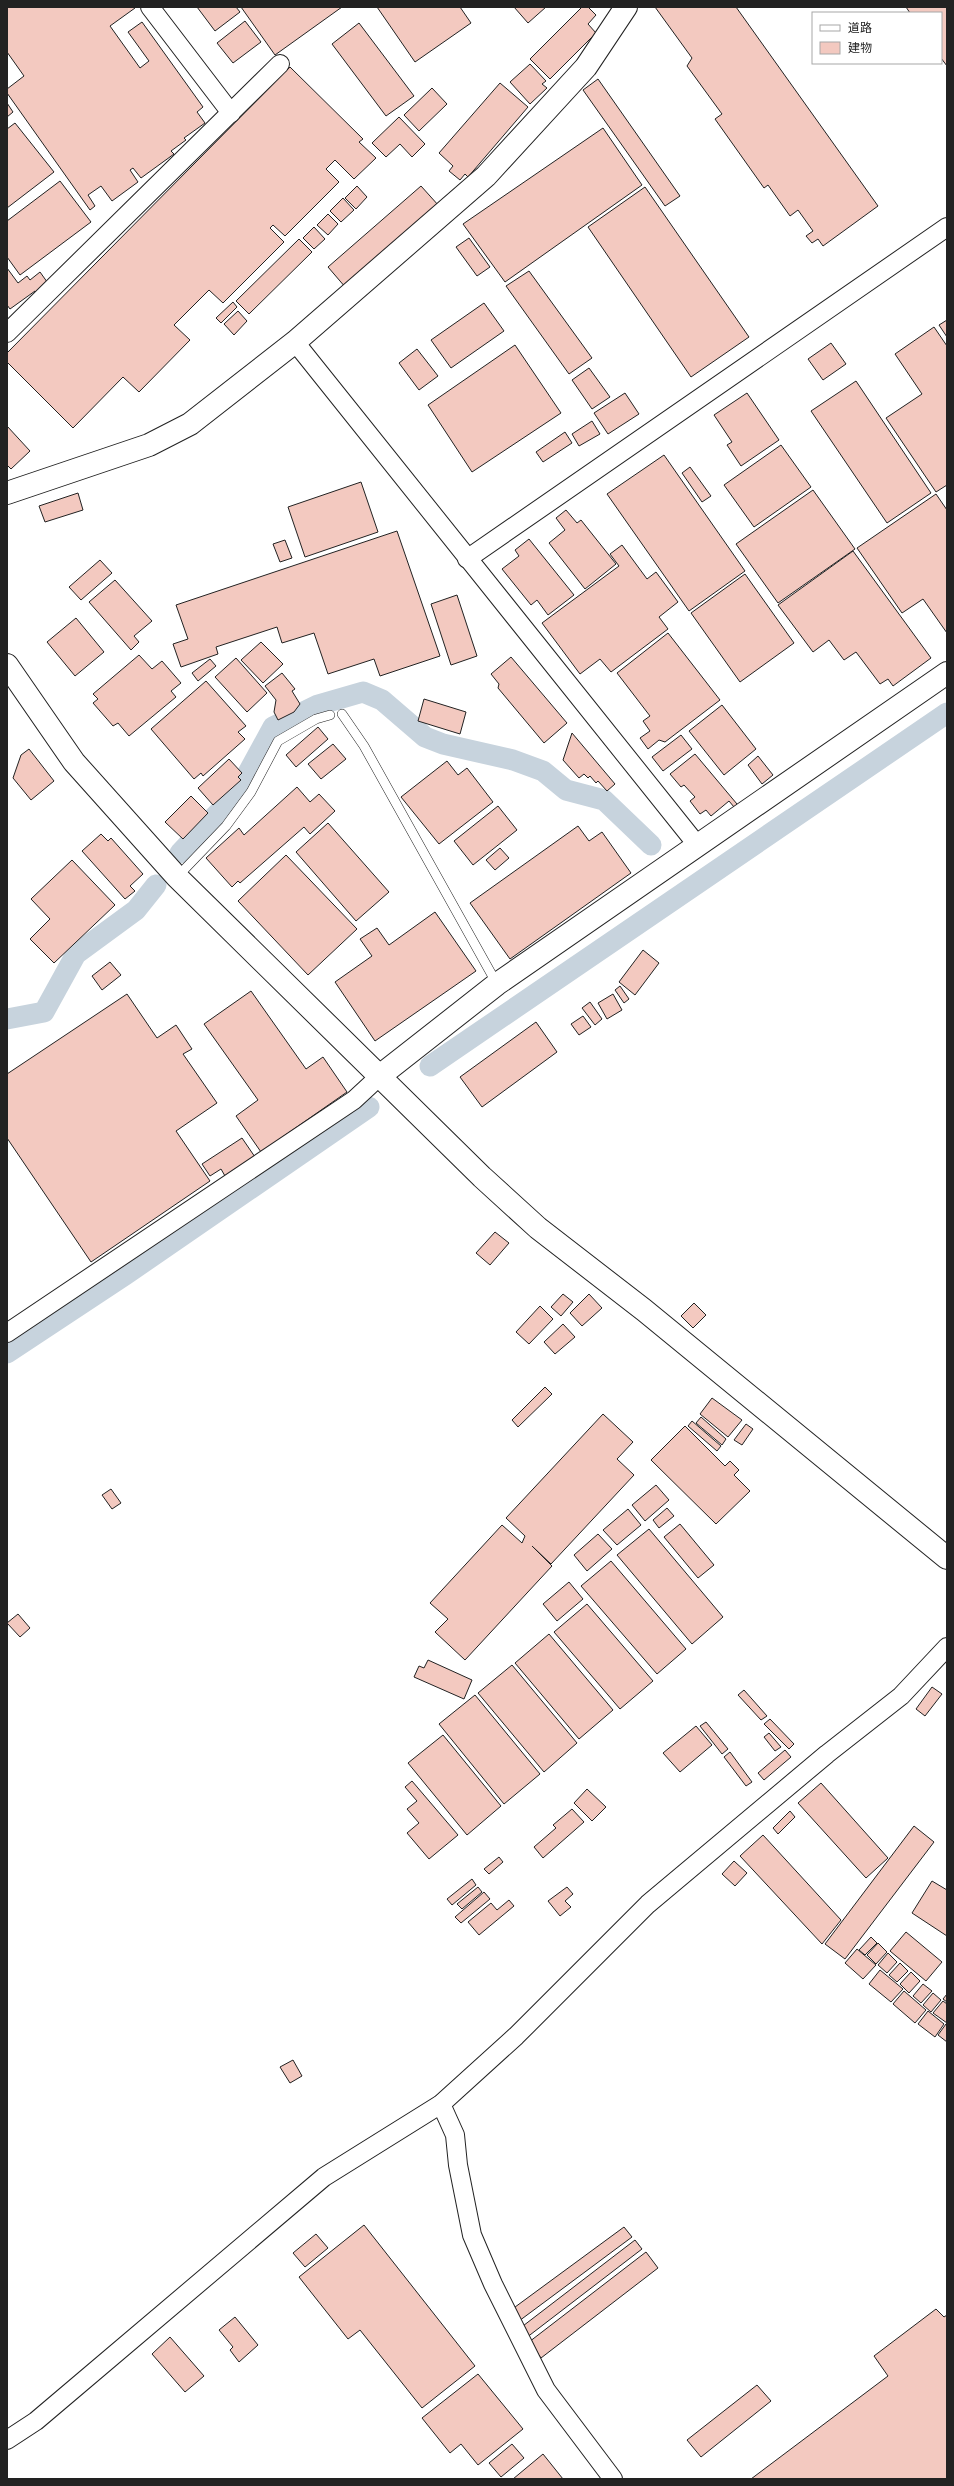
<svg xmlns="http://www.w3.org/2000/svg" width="954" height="2486" font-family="'Varela Round','Noto Sans JP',sans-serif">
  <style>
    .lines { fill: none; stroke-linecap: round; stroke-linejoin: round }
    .canal { stroke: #c7d3dd; stroke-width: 21 }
    .building { fill: #f3c9c0; stroke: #222 }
    .lane-casing { stroke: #222; stroke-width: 10 }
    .street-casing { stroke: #222; stroke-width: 20 }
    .secondary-casing { stroke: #222; stroke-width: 24 }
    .lane { stroke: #fff; stroke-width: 9 }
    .street { stroke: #fff; stroke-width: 18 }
    .secondary { stroke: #fff; stroke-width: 22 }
  </style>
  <rect width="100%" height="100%" fill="#fff"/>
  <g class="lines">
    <g class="canal">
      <path d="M180 853 237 793 273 727 318 705 363 692 382 700 425 737 443 744 513 760 543 771 566 790 604 800 651 845"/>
      <path d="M7 1019 44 1012 76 954 136 910 156 885"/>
      <path d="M430 1066 947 713"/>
      <path d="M7 1353 125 1275 369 1107"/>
    </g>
  </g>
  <g class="building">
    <path d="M7 7H134L135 8 110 26 140 68 149 61 128 32 142 22 203 107 197 112 205 123 184 138 186 140 171 151 174 154 141 178 133 168 130 170 138 182 112 201 101 186 88 195 95 206 90 210 7 93V89L24 76 7 52Z"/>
    <path d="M197 7H236L240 12 215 31Z"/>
    <path d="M241 7H342L275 55Z"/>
    <path d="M377 7H460L471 23 415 62Z"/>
    <path d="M514 7H546L528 23Z"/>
    <path d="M582 7H588L596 15 588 24 596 33 550 79 530 59Z"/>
    <path d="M655 7H736L878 206 823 246 818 239 812 243 806 236 813 231 798 210 790 216 768 185 764 188 715 119 722 114 687 66 692 58Z"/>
    <path d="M906 7H947V66L941 58V13H910Z"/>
    <path d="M245 21 261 42 233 63 217 43Z"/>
    <path d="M359 23 414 96 386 116 332 44Z"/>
    <path d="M530 64 546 81 542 84 547 88 530 104 510 82Z"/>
    <path d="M290 67 363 139 359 142 376 158 354 179 335 160 326 169 339 182 285 236 273 225 270 228 284 242 223 303 209 290 174 325 190 340 139 392 123 377 73 428 7 362V353Z"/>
    <path d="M598 79 680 196 665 206 583 90Z"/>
    <path d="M500 83 528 107 468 177 465 174 460 180 449 171 453 166 439 153Z"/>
    <path d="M432 88 447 104 419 131 404 115Z"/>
    <path d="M7 103 13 112 7 117Z"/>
    <path d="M399 117 425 144 412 157 400 144 386 157 372 143Z"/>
    <path d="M15 123 54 172 7 208V129Z"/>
    <path d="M603 128 642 185 505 282 463 224Z"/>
    <path d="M60 181 91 222 20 275 7 257V221Z"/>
    <path d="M357 186 367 197 356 209 345 198Z"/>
    <path d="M421 186 439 206 346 288 328 267Z"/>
    <path d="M645 187 749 337 691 377 588 227Z"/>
    <path d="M343 198 354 210 341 222 330 211Z"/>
    <path d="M328 214 338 224 328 235 317 225Z"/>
    <path d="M314 227 325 239 314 249 303 238Z"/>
    <path d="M469 238 490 267 477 276 456 247Z"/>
    <path d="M299 239 312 252 249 314 236 301Z"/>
    <path d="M7 268 18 283 27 276 30 280 40 272 50 286 38 295 35 291 10 309 7 305Z"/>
    <path d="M529 271 592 358 569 374 506 286Z"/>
    <path d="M233 302 237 307 221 323 216 318Z"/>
    <path d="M484 303 504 331 451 368 431 340Z"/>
    <path d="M238 311 247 321 234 335 224 324Z"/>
    <path d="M947 320V337L939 325Z"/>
    <path d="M934 327 947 346V485L936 492 886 418 922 394 895 354Z"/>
    <path d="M831 343 846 364 823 380 808 359Z"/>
    <path d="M515 345 561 413 472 472 428 405Z"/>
    <path d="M417 349 438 376 419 390 399 363Z"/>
    <path d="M589 368 610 397 592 409 572 380Z"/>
    <path d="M856 381 931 493 887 523 811 411Z"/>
    <path d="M625 393 639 414 608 434 594 413Z"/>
    <path d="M747 393 779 440 741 466 727 445 732 442 714 415Z"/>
    <path d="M592 421 600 434 579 446 572 434Z"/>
    <path d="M7 426 30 451 11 469 7 465Z"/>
    <path d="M565 432 572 443 543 462 536 452Z"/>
    <path d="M781 445 811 487 754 527 724 485Z"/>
    <path d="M664 455 745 571 689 611 607 494Z"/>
    <path d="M690 467 711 496 702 502 682 473Z"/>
    <path d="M361 482 378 532 305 557 288 507Z"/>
    <path d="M813 490 855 549 778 603 736 544Z"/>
    <path d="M78 493 83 510 45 522 39 506Z"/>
    <path d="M936 494 947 510V633L923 599 902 613 857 548Z"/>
    <path d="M566 510 577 523 581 520 616 564 585 589 549 543 565 530 556 518Z"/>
    <path d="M397 531 440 656 380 676 374 659 328 674 314 633 282 643 277 627 216 647 218 654 181 667 173 644 188 639 176 605Z"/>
    <path d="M529 539 574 595 548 615 537 600 531 605 502 569 519 556 515 550Z"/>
    <path d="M285 540 292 558 280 562 273 544Z"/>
    <path d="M622 545 647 579 656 572 678 602 659 617 668 629 611 672 600 659 580 674 542 623 619 566 610 554Z"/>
    <path d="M853 551 931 658 893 686 888 679 880 684 856 652 844 660 829 640 813 652 778 605Z"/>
    <path d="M100 560 112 573 81 600 69 587Z"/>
    <path d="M745 574 794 643 740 682 691 613Z"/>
    <path d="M115 580 152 621 134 636 139 642 131 650 89 602Z"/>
    <path d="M457 595 477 656 451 665 431 604Z"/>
    <path d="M76 618 104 652 75 676 47 642Z"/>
    <path d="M668 633 720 700 665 742 659 740 648 749 640 738 650 731 643 721 650 716 617 673Z"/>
    <path d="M261 642 283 664 263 683 241 660Z"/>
    <path d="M139 655 152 669 162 661 181 683 171 691 176 697 129 736 118 723 113 726 93 703 98 699 93 694Z"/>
    <path d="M511 657 567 723 544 743 498 688 499 684 491 674Z"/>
    <path d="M236 658 267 693 247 712 215 677Z"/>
    <path d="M210 659 216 666 198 681 192 673Z"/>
    <path d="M282 673 295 689 292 691 300 704 294 712 278 720 274 712 276 700 265 686Z"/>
    <path d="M206 681 246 726 238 732 245 739 203 776 201 773 194 779 151 729Z"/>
    <path d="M424 699 466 712 460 734 418 721Z"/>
    <path d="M722 705 756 749 724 775 689 731Z"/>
    <path d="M318 727 328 739 296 767 286 755Z"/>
    <path d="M572 733 615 784 607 791 598 781 596 783 590 776 588 778 584 774 579 778 563 760Z"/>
    <path d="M681 735 692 749 663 771 652 757Z"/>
    <path d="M333 744 346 759 321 779 308 764Z"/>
    <path d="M29 749 54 781 31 800 13 778 21 755Z"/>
    <path d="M695 754 737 804 734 807 729 801 711 816 706 810 700 814 690 801 695 797 684 785 681 787 670 774Z"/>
    <path d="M758 756 773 775 762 784 748 765Z"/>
    <path d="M229 759 242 773 238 777 241 780 213 805 198 788Z"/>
    <path d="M447 761 458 775 467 768 493 802 439 844 401 797Z"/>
    <path d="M297 787 310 802 319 794 335 811 310 834 304 827 240 883 238 881 232 887 206 858 239 828 244 835Z"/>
    <path d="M191 796 208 813 183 839 165 822Z"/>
    <path d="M498 806 517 830 473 865 454 841Z"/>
    <path d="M328 823 389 892 356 921 296 852Z"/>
    <path d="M578 826 589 841 602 832 631 873 510 959 470 903Z"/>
    <path d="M101 834 108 841 111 838 143 874 130 886 135 891 125 899 82 851Z"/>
    <path d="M500 848 509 858 495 870 486 860Z"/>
    <path d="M286 855 357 929 308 975 238 901Z"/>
    <path d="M72 860 115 905 54 963 30 939 50 919 31 899Z"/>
    <path d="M435 912 476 971 375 1041 335 982 372 956 360 939 377 928 389 945Z"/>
    <path d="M643 950 659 963 635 995 619 982Z"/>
    <path d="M110 962 121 975 102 990 92 976Z"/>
    <path d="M620 986 629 999 624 1003 615 990Z"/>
    <path d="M251 991 306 1069 323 1057 347 1092 261 1152 236 1116 258 1100 204 1024Z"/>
    <path d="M127 994 157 1038 176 1025 192 1049 183 1054 217 1103 176 1131 210 1181 91 1262 7 1138V1074Z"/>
    <path d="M613 994 622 1010 607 1019 598 1003Z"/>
    <path d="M590 1002 602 1019 595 1025 582 1008Z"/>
    <path d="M583 1016 591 1027 579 1035 571 1024Z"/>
    <path d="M536 1022 557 1052 482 1107 460 1077Z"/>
    <path d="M242 1138 255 1157 225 1176 221 1169 210 1176 202 1164Z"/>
    <path d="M495 1232 509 1243 490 1265 476 1253Z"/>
    <path d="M563 1294 573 1302 561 1316 551 1307Z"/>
    <path d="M589 1294 602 1308 582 1326 570 1313Z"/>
    <path d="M694 1303 706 1315 693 1328 681 1316Z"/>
    <path d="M540 1306 553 1319 529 1344 516 1332Z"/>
    <path d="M563 1324 575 1337 555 1354 544 1342Z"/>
    <path d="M545 1387 552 1394 518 1427 512 1420Z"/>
    <path d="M712 1398 742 1420 728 1437 700 1414Z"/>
    <path d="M603 1414 633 1442 617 1459 634 1475 551 1564 532 1546 552 1566 465 1660 435 1632 448 1619 430 1603 502 1525 522 1543 525 1536 506 1518Z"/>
    <path d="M701 1417 726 1439 722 1445 696 1423Z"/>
    <path d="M692 1421 721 1446 717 1451 688 1426Z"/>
    <path d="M746 1424 753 1429 742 1445 734 1440Z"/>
    <path d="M685 1426 725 1466 730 1461 739 1470 734 1475 750 1491 716 1524 651 1460Z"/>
    <path d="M656 1485 669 1500 645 1521 632 1505Z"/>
    <path d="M111 1489 121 1503 112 1509 102 1495Z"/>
    <path d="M667 1508 674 1516 659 1528 653 1520Z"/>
    <path d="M628 1509 641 1525 617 1545 603 1530Z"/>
    <path d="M680 1524 714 1565 698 1578 664 1537Z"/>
    <path d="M649 1529 723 1617 692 1644 617 1555Z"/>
    <path d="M598 1534 612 1549 587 1571 574 1555Z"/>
    <path d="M611 1561 686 1649 657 1674 581 1586Z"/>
    <path d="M569 1582 583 1599 557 1621 543 1604Z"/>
    <path d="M587 1604 653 1681 620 1709 554 1632Z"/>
    <path d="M18 1614 30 1628 20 1637 7 1623Z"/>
    <path d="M549 1634 613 1710 579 1739 515 1663Z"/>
    <path d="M428 1660 472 1680 464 1699 414 1677 419 1666 424 1668Z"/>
    <path d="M512 1665 577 1743 544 1772 478 1693Z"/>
    <path d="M932 1687 942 1694 925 1716 916 1709Z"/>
    <path d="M744 1690 767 1716 761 1720 738 1695Z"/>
    <path d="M475 1695 540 1774 504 1804 439 1724Z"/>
    <path d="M770 1719 794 1744 789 1749 764 1724Z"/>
    <path d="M706 1722 728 1749 722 1754 700 1726Z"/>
    <path d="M696 1726 712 1745 680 1772 663 1753Z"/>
    <path d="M769 1733 781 1747 775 1751 764 1737Z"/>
    <path d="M443 1735 501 1806 467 1835 408 1763Z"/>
    <path d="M785 1750 791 1757 764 1780 758 1773Z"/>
    <path d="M730 1752 752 1782 746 1786 724 1757Z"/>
    <path d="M412 1781 458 1835 429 1859 407 1833 419 1823 407 1809 417 1801 405 1787Z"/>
    <path d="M821 1783 888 1858 866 1878 798 1803Z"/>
    <path d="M587 1789 606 1807 592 1821 574 1803Z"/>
    <path d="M572 1809 584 1822 543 1858 534 1847 556 1828 553 1825Z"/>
    <path d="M790 1811 795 1817 778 1834 773 1828Z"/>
    <path d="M914 1826 934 1842 845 1959 825 1944Z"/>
    <path d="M763 1835 841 1920 822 1944 740 1856Z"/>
    <path d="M499 1857 503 1862 489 1874 484 1869Z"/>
    <path d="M734 1861 747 1873 735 1886 722 1874Z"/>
    <path d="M472 1879 476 1885 452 1905 447 1899Z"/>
    <path d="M932 1881 947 1890V1936L912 1913Z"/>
    <path d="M478 1887 482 1892 462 1909 457 1904Z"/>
    <path d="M567 1887 573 1894 565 1901 571 1907 560 1916 548 1901Z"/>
    <path d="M484 1892 490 1899 461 1923 455 1917Z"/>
    <path d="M509 1900 514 1906 479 1935 468 1922 491 1903 497 1910Z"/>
    <path d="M906 1932 942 1962 926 1981 890 1951Z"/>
    <path d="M871 1937 877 1943 865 1955 859 1950Z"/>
    <path d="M878 1943 887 1952 876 1964 867 1955Z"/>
    <path d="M857 1949 876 1965 863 1979 845 1963Z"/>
    <path d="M888 1953 897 1962 887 1973 878 1965Z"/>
    <path d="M900 1963 908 1971 897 1982 889 1975Z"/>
    <path d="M880 1970 903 1989 891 2002 869 1984Z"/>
    <path d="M911 1972 920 1981 909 1993 900 1984Z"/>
    <path d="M923 1984 932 1991 921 2003 913 1996Z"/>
    <path d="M904 1991 926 2010 915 2023 893 2004Z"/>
    <path d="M933 1993 941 2000 931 2012 923 2005Z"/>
    <path d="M947 1994V2002L943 1999Z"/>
    <path d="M943 2001 947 2004V2023L933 2013Z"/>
    <path d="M928 2011 944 2024 935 2037 918 2024Z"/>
    <path d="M946 2024 947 2025V2042L938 2035Z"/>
    <path d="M293 2060 302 2076 290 2083 280 2067Z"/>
    <path d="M364 2225 475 2366 422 2408 360 2330 348 2339 299 2277Z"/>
    <path d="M624 2227 632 2237 519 2321 511 2310Z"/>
    <path d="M316 2234 328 2248 305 2267 293 2253Z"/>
    <path d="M635 2240 642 2249 526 2338 519 2329Z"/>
    <path d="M646 2252 658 2268 541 2358 529 2342Z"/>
    <path d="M936 2309 944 2317 947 2315V2479H751L888 2376 874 2356Z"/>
    <path d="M235 2317 258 2345 239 2362 230 2350 233 2347 219 2330Z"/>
    <path d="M170 2337 204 2376 185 2392 152 2354Z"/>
    <path d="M478 2374 523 2429 478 2465 461 2444 450 2453 422 2418Z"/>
    <path d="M757 2385 771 2401 701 2457 687 2440Z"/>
    <path d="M512 2444 524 2458 501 2477 489 2463Z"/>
    <path d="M543 2454 563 2479H513Z"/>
  </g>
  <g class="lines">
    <defs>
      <g id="lane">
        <path d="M342 714 364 746 497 984"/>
        <path d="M177 877 226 826 251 792 278 741 316 719 330 715"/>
      </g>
      <g id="street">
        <path d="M150 7 231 113"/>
        <path d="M7 333 280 64"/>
        <path d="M295 342 698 846"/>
        <path d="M467 559 947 227"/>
        <path d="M7 1333 354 1100 381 1075"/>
        <path d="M441 2104 455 2135 458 2165 472 2235 493 2284 546 2390 613 2479"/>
        <path d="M7 2440 36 2421 324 2177 441 2104 516 2036 648 1904 827 1754 901 1696 947 1647"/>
      </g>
      <g id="secondary">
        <path d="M7 493 149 445 190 424 295 342 486 176 586 67 626 7"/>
        <path d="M7 665 74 762 177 877 482 1177 538 1228 644 1310 947 1558"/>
        <path d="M381 1075 497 984 947 673"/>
      </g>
    </defs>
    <use href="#lane" class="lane-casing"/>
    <use href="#street" class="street-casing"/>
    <use href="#secondary" class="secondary-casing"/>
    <use href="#lane" class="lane"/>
    <use href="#street" class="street"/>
    <use href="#secondary" class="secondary"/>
  </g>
  <rect width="954" height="2486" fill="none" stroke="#222222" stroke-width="16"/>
  <rect x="812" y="12" width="130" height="52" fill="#ffffff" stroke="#a7a7a7"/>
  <rect x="820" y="25" width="20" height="6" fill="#ffffff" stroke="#a7a7a7"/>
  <text x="848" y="32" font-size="12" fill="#222222">道路</text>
  <rect x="820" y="42" width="20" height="12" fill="#f3c9c0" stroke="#a7a7a7"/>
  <text x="848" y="52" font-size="12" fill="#222222">建物</text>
</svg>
